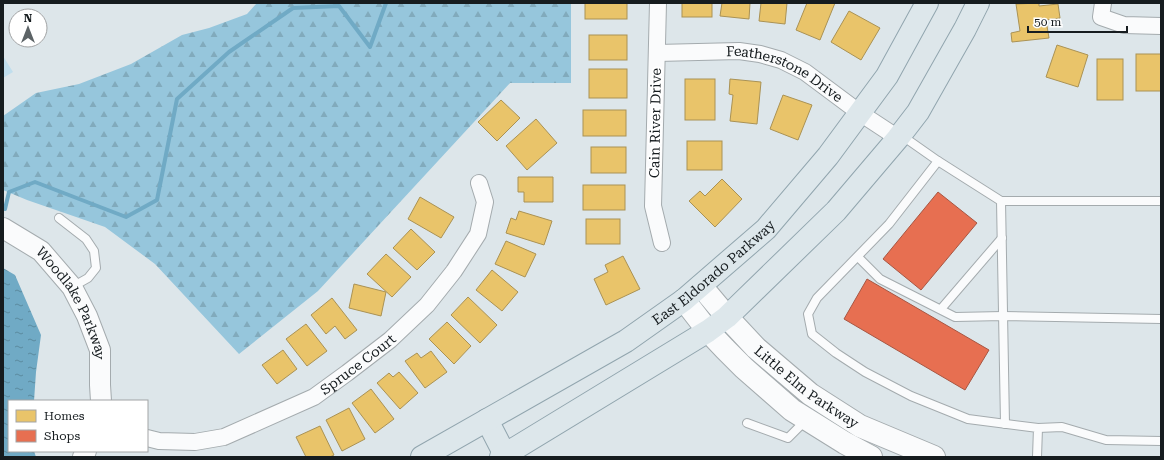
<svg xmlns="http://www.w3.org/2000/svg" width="1164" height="460" font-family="'Roboto Serif',serif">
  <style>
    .green { fill: #c0deed }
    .forest { fill: url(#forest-firs) }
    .water { fill: url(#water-ripples) }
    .homes { fill: #e9c46a; stroke: #aa9254 }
    .shops { fill: #e76f51; stroke: #a85642 }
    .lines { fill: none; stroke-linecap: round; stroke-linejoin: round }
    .stream { stroke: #70aac5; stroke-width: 4 }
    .service-casing { stroke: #a4abae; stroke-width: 10 }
    .minor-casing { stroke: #a4abae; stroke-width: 18 }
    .tertiary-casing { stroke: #a4abae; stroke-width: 22 }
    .secondary-casing { stroke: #a4abae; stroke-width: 24 }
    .primary-casing { stroke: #91a5ae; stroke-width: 24 }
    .service { stroke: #fafbfc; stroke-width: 8 }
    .minor { stroke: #fafbfc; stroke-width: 16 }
    .tertiary { stroke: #fafbfc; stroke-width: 20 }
    .secondary { stroke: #fafbfc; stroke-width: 22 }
    .primary { stroke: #dde7eb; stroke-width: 22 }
    .labels { text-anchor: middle; stroke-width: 4; stroke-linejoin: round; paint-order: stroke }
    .street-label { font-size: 14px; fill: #161c1f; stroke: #fff }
  </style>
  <defs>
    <pattern id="forest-firs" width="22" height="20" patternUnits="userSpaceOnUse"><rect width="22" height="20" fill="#96c6dc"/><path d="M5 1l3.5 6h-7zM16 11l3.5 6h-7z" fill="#81aabc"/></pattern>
    <pattern id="water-ripples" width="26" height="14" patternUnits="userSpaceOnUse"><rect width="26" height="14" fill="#70aac5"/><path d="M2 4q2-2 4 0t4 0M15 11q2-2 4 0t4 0" fill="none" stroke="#5b8a9f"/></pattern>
  </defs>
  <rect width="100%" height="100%" fill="#dde6ea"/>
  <path class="green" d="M3 56 13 72 3 78Z"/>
  <path class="forest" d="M257 3H571V83H510L318 291 239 354 155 264 105 227 27 200 3 190V116L36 93 79 84 131 64 182 35 209 28 247 14Z"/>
  <path class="water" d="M3 268 15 275 41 335 36 372 34 401H9V451H34L36 457H3Z"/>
  <g class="homes">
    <rect x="585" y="3" width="42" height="16"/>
    <rect x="682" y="3" width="30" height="14"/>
    <path d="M722 3H750L749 19 720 16Z"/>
    <path d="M761 3H787L785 24 759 21Z"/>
    <path d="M807 3H835L820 40 796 30Z"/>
    <path d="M1039 3V6L1058 4 1060 18 1046 20 1049 38 1012 42 1011 33 1020 31 1016 4Z"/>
    <path d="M849 11 880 28 861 60 831 42Z"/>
    <rect x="589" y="35" width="38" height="25"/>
    <path d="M1057 45 1088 55 1078 87 1046 77Z"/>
    <rect x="1136" y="54" width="25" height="37"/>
    <rect x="1097" y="59" width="26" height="41"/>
    <rect x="589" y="69" width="38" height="29"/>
    <rect x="685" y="79" width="30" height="41"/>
    <path d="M730 79 761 82 757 124 730 121 733 95 729 94Z"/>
    <path d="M783 95 812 105 798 140 770 129Z"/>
    <path d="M501 100 520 118 497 141 478 122Z"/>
    <rect x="583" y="110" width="43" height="26"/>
    <path d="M536 119 557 143 527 170 506 146Z"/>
    <rect x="687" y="141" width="35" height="29"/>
    <rect x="591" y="147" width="35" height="26"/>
    <path d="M518 177H553V202H524V192H518Z"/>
    <path d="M722 179 742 199 715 227 689 201 700 191 705 196Z"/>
    <rect x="583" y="185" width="42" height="25"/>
    <path d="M420 197 454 217 441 238 408 219Z"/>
    <path d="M519 211 552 221 544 245 506 233 511 218 516 220Z"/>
    <rect x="586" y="219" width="34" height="25"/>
    <path d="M411 229 435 252 417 270 393 248Z"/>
    <path d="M506 241 536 254 525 277 495 264Z"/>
    <path d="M386 254 411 277 392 297 367 274Z"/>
    <path d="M623 256 640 289 606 305 594 279 608 272 605 265Z"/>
    <path d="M492 270 518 292 502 311 476 290Z"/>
    <path d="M354 284 386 292 381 316 349 308Z"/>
    <path d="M468 297 497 325 480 343 451 315Z"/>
    <path d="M332 298 357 330 345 339 335 326 326 334 311 315Z"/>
    <path d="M447 322 471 346 454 364 429 339Z"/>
    <path d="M306 324 327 351 307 366 286 339Z"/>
    <path d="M283 350 297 369 277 384 262 365Z"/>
    <path d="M431 351 447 372 425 388 405 361 417 353 421 358Z"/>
    <path d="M399 372 418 393 400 409 377 383 389 373 393 377Z"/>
    <path d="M371 389 394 419 375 433 352 403Z"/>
    <path d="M349 408 365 439 342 451 326 420Z"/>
    <path d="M320 426 334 455 330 457H306L296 437Z"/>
  </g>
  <g class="shops">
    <path d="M938 192 977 223 921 290 883 259Z"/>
    <path d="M867 279 989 350 965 390 844 319Z"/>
  </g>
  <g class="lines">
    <path class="stream" d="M5 209 9 192 35 182 126 217 157 200 177 99 229 52 293 8 339 6 370 47 386 3"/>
    <defs>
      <g id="service">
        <path d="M901 135 938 161 889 224 817 298 808 314 812 334 836 353 865 372 911 396 968 419 1038 428 1037 457"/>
        <path d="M938 161 1001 201 1005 424"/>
        <path d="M1001 201H1161"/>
        <path d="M59 218 86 239 94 251 96 268 88 278 72 287"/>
        <path d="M858 257 880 279 955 317 1003 316 1161 319"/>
        <path d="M941 309 1002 238"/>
        <path d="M747 423 788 438 806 420"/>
        <path d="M1038 428 1062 427 1106 440 1161 441"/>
      </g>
      <g id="minor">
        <path d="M658 3 653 206 662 243"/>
        <path d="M1103 3 1101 17 1124 25 1161 26"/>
        <path id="s1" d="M657 53 739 51 760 54 781 60 805 72 860 113 898 138"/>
        <path id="s2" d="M147 438 159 441 195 442 224 437 314 397 347 373 390 340 427 305 454 271 478 234 485 202 479 183"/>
      </g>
      <g id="tertiary">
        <path id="s3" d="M3 228 41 251 72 287 87 316 100 350V385L101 401"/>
        <path d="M83 457 86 451"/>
      </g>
      <g id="secondary">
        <path id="s4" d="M701 286 727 317 756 348 810 394 860 426 934 457"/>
        <path d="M684 300 708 331 725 349 744 368 792 410 845 443 871 457"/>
      </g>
      <g id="primary">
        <path d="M487 420 505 455"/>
        <path id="s5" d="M422 457 626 341 684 300 766 229 828 156 887 76 927 3"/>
        <path d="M501 457 708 331 727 317 836 211 898 138 918 112 965 29 978 3"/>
      </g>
    </defs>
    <use href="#service" class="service-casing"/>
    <use href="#minor" class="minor-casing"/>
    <use href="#tertiary" class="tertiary-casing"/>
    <use href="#secondary" class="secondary-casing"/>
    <use href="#primary" class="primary-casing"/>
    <use href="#service" class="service"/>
    <use href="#minor" class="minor"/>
    <use href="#tertiary" class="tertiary"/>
    <use href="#secondary" class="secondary"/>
    <use href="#primary" class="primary"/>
  </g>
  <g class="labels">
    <g class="street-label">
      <text dy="5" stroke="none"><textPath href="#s1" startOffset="133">Featherstone Drive</textPath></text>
      <text transform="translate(655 123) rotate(-89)" y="5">Cain River Drive</text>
      <text dy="5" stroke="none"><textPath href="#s5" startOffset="346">East Eldorado Parkway</textPath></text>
      <text dy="5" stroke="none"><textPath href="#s3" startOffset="106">Woodlake Parkway</textPath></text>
      <text dy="5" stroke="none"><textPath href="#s2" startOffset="231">Spruce Court</textPath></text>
      <text dy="5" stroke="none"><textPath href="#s4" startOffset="147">Little Elm Parkway</textPath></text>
    </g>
  </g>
  <rect width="1164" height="460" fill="none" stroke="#161c1f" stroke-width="8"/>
  <rect x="8" y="400" width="140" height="52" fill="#ffffff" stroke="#a2a4a5"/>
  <rect x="16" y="410" width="20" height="12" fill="#e9c46a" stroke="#a2a4a5"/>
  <text x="44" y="420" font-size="12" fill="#161c1f">Homes</text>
  <rect x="16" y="430" width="20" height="12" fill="#e76f51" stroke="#a2a4a5"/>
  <text x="44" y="440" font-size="12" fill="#161c1f">Shops</text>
  <g transform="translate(28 28)"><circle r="19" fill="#ffffff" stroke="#a2a4a5"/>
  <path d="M0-3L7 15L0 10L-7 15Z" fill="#5c6366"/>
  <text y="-6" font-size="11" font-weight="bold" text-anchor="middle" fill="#161c1f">N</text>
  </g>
  <path d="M1028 26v6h99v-6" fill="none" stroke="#161c1f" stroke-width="2"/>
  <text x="1034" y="26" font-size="12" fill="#161c1f" stroke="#ffffff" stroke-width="3" paint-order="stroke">50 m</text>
</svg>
